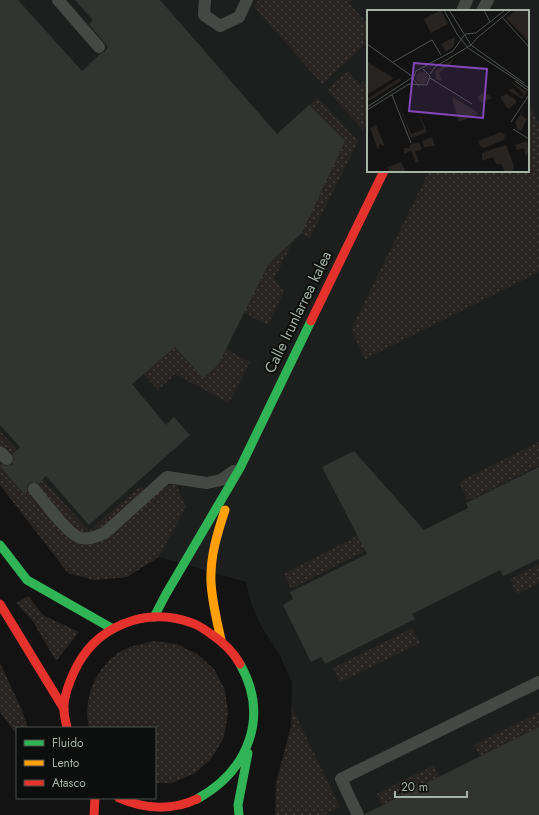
<svg xmlns="http://www.w3.org/2000/svg" width="539" height="815" font-family="Jost,sans-serif">
  <style>
    .built { fill: #1d1f1e; fill-rule: evenodd }
    .grass { fill: url(#grass-dots) }
    .building { fill: #323432 }
    .lines { fill: none; stroke-linecap: round; stroke-linejoin: round }
    .lane { stroke: #454946; stroke-width: 12 }
    .fast { stroke: #30b455; stroke-width: 9 }
    .slow { stroke: #ff9f0a; stroke-width: 9 }
    .jam { stroke: #e5322d; stroke-width: 9 }
    .labels { text-anchor: middle; stroke-width: 4; stroke-linejoin: round; paint-order: stroke }
    .street-label { font-size: 15px; fill: #a5b3a7; stroke: #0d0f0e }
    .inset-road { fill: none; stroke: #4d534e; stroke-width: 1 }
    .view { fill: #8347ba; fill-opacity: 0.15; stroke: #8347ba; stroke-width: 2 }
    .inset-edge { fill: none; stroke: #a5b3a7; stroke-width: 2 }
  </style>
  <defs>
    <pattern id="grass-dots" width="8" height="8" patternUnits="userSpaceOnUse"><rect width="8" height="8" fill="#282421"/><path d="M2 2h.1M6 6h.1" fill="none" stroke="#44413e" stroke-width="1.8" stroke-linecap="round"/></pattern>
  </defs>
  <rect width="100%" height="100%" fill="#131313"/>
  <path class="built" d="M0 0H539V815H275L276 783 291 727 292 682 279 654 261 626 251 603 246 582 159 557 127 577 94 580 68 573 0 485ZM368 11H528V171H368Z"/>
  <g class="grass">
    <path d="M258 0H352L349 3 368 24V42L322 84 254 7Z"/>
    <path d="M348 71 360 85 368 77V121L363 130 327 90Z"/>
    <path d="M318 98 358 141 309 239 302 233 309 105Z"/>
    <path d="M528 102 539 124V272L365 359 351 330 429 171H528Z"/>
    <path d="M292 243 274 279 284 292 268 325 244 313 269 263Z"/>
    <path d="M175 347 203 378 218 365 226 349 250 362 229 403 175 374 158 390 143 374Z"/>
    <path d="M0 431 89 531 141 486 152 499C159 492 167 482 177 486L186 507 159 557 127 577 94 580 68 573 0 485Z"/>
    <path d="M539 442V465L468 501 459 482Z"/>
    <path d="M359 535 367 550 291 589 284 574Z"/>
    <path d="M539 564V583L517 594 510 579Z"/>
    <path d="M28 596 43 615 79 632 56 661 32 620 16 603Z"/>
    <path d="M412 628 420 643 340 682 333 668Z"/>
    <path d="M154 641 177 644 197 654 214 669 225 690 228 713 224 737 212 758 194 774 171 783H155V728H89C81 696 100 656 133 646 140 644 147 643 154 641Z"/>
    <path d="M0 663 21 708 28 728H17V735L0 712Z"/>
    <path d="M292 708 340 807 325 815H275L276 783 291 727Z"/>
    <path d="M539 712V727L480 756 474 745Z"/>
    <path d="M434 765 439 777 382 805 377 794Z"/>
  </g>
  <g class="building">
    <path d="M0 0H18L82 71 100 54 104 52 108 47 89 24 93 20 75 0H160L277 134 309 105 345 141 302 233 269 263 218 365 203 378 175 347 132 384 166 425 174 417 190 435 89 525 46 476 39 483 33 482 29 483 27 487V492L24 494 0 466 2 464 5 466 12 465 14 461 13 454 20 447 0 425Z"/>
    <path d="M354 451 424 530 468 508 466 503 539 467V559L503 576 500 570 412 614 415 619 325 664 321 657 311 662 283 605 293 599 290 592 367 554 322 467Z"/>
    <path d="M539 727V815H365V814Z"/>
  </g>
  <g class="lines">
    <g class="lane">
      <path d="M58 0 99 47"/>
      <path d="M205 0 204 15 220 26 239 17 247 0"/>
      <path d="M462 11 467 0"/>
      <path d="M482 11 488 0"/>
      <path d="M0 452 7 459"/>
      <path d="M34 489C42 499 69 536 81 538 89 540 98 536 105 533L167 477 207 483 221 480 234 471"/>
      <path d="M358 815 341 779 539 682"/>
    </g>
    <g class="fast">
      <path d="M0 545 27 580 113 629"/>
      <path d="M154 617 166 594 240 468 311 321"/>
      <path d="M197 799C248 771 270 717 240 664"/>
      <path d="M239 815 238 805 248 753"/>
    </g>
    <path class="slow" d="M221 640C217 621 212 602 211 582 210 557 217 534 225 510"/>
    <g class="jam">
      <path d="M311 321 384 171"/>
      <path d="M0 604 64 709"/>
      <path d="M67 728C66 722 64 716 64 710 63 697 69 683 74 672 95 626 145 606 192 623 199 625 205 630 211 634 223 642 233 651 240 664"/>
      <path d="M119 798C144 809 172 811 197 799"/>
      <path d="M94 815 95 798"/>
    </g>
  </g>
  <g class="labels">
    <g class="street-label">
      <text transform="translate(298 312) rotate(-64)" y="5">Calle Irunlarrea kalea</text>
    </g>
  </g>
  <g transform="translate(367 10)">
    <rect width="162" height="162" fill="#131313"/>
    <path d="M74 0 81 14 64 23 57 9ZM88 27 87 36 79 42 74 34ZM86 49 85 53 72 63 75 71 69 69 68 61ZM49 68a6 6 0 1 1 12 0a6 6 0 1 1-12 0ZM33 68 34 71 0 92V89ZM142 70 160 82 155 89 141 80 146 78 154 87 157 84ZM117 82 126 88 114 93 110 87ZM140 84 148 89 149 93 141 99 133 87ZM88 88 109 101 111 104 92 112 85 89ZM31 92 44 124 57 119 49 96 60 122 44 128ZM158 98 154 105 160 109 154 121 150 119 148 112ZM9 115 18 137 13 134 11 140 3 118ZM134 122 138 125 137 130 117 138 113 136 111 131ZM65 127 68 136 57 137 55 131ZM160 131 162 144 158 145 157 138 150 140 148 135ZM52 132 55 139 48 142 52 151 49 153 44 141 37 144V138H43L42 135ZM34 152 39 162H22L20 157Z" fill="#282421"/>
    <path d="M149 0H162V32L139 8ZM0 52 27 68 0 85ZM139 135 147 156 146 162H138L134 154H129L126 147 115 151V143Z" fill="#282421"/>
    <path class="inset-road" d="M77 0 90 24 101 38 162 78M82 0 104 35 157 73M117 0 123 12M135 7 162 37M0 34 46 67M26 52 65 30 74 45M63 64 68 57 104 35 110 28 144 0M63 68 105 94M148 71 162 81M52 76 46 69 49 61 86 41 98 24 109 23 138 0M25 85 44 133M0 97 46 67M0 100 42 74 60 75 63 66 56 59M144 112 162 85M146 119 162 129"/>
    <path class="view" d="M47 53 120 59 116 108 42 101Z"/>
    <rect width="162" height="162" class="inset-edge"/>
  </g>
  <rect x="16" y="727" width="140" height="72" fill="#0d0f0e" stroke="#4a514b"/>
  <rect x="24" y="740" width="20" height="6" fill="#30b455" stroke="#4a514b"/>
  <text x="52" y="747" font-size="12" fill="#a5b3a7">Fluido</text>
  <rect x="24" y="760" width="20" height="6" fill="#ff9f0a" stroke="#4a514b"/>
  <text x="52" y="767" font-size="12" fill="#a5b3a7">Lento</text>
  <rect x="24" y="780" width="20" height="6" fill="#e5322d" stroke="#4a514b"/>
  <text x="52" y="787" font-size="12" fill="#a5b3a7">Atasco</text>
  <path d="M395 791v6h72v-6" fill="none" stroke="#a5b3a7" stroke-width="2"/>
  <text x="401" y="791" font-size="12" fill="#a5b3a7" stroke="#0d0f0e" stroke-width="3" paint-order="stroke">20 m</text>
</svg>
